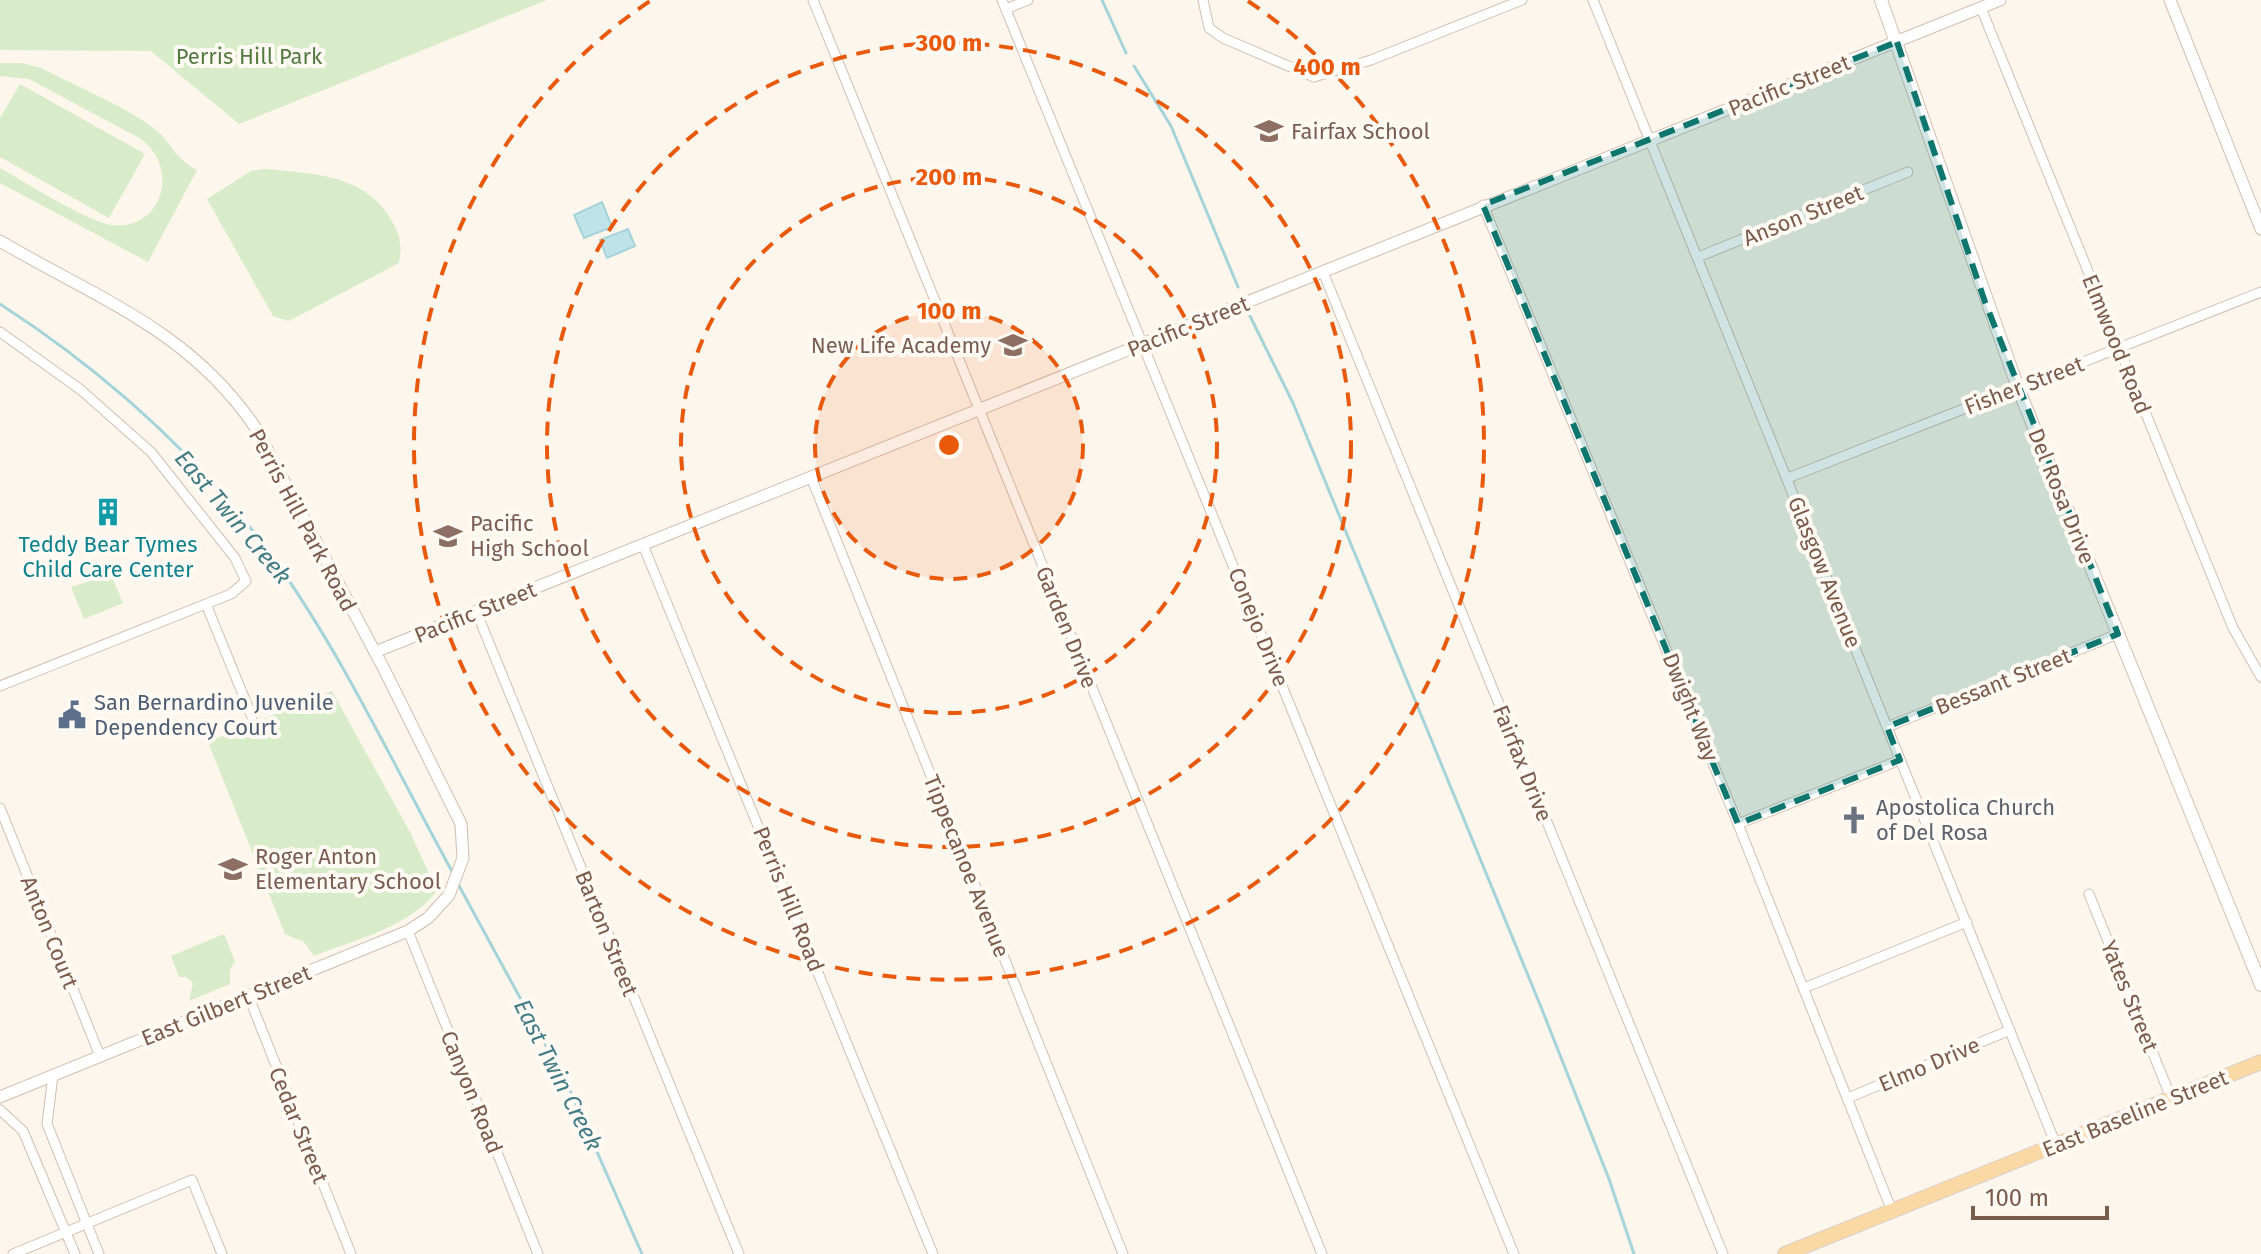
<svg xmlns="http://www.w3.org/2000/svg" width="2261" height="1254" font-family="'Fira Sans',sans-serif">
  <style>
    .green { fill: #d8ecc9 }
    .water { fill: #bfe3e8; stroke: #a5d3da; stroke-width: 2 }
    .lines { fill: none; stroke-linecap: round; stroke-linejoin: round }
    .stream { stroke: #a5d3da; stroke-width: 3 }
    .minor-casing { stroke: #d1beb0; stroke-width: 11 }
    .tertiary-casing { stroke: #d1beb0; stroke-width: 13 }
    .secondary-casing { stroke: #d6c0b0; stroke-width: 14 }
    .primary-casing { stroke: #dad1cd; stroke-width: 16 }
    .minor { stroke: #fff; stroke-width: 9 }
    .tertiary { stroke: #fff; stroke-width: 11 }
    .secondary { stroke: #fff; stroke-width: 12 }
    .primary { stroke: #fbd9a5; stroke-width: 14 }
    .marked { fill: #0f766e; fill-opacity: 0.2; stroke: #0f766e; stroke-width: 6; stroke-dasharray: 16 10; stroke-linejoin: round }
    .ring { fill: none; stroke: #e8590c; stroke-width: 4; stroke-dasharray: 14 10 }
    .labels { text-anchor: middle; stroke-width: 8; stroke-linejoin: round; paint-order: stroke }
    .park-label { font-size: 22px; fill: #537a41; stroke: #fffaf3 }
    .street-label { font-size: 22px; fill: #7a5c4d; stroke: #fffaf3 }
    .education-label { font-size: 22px; fill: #785e54; stroke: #fffaf3; text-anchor: start }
    .culture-label { font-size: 22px; fill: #0d838f; stroke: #fffaf3 }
    .service-label { font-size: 22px; fill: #4e5e75; stroke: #fffaf3; text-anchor: start }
    .worship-label { font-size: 22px; fill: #5b616d; stroke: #fffaf3; text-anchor: start }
    .water-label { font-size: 24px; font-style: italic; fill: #437c86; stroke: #fffaf3 }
    .centre { fill: #e8590c; stroke: #fffaf3; stroke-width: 4 }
    .ring-label { font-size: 24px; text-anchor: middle; font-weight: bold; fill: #e8590c; stroke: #fffaf3; stroke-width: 8; stroke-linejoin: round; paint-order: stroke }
  </style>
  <rect width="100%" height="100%" fill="#fdf6ec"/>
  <g class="green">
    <path d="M0 0H547L239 124 151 51 0 50Z"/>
    <path d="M0 63H22L41 68C77 87 119 103 152 127 173 142 170 155 197 170L148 262 0 183V168C25 182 87 222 112 225 163 230 180 168 141 139L29 79 0 76Z"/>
    <path d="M20 84 145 154 109 218 0 157V118Z"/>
    <path d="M265 169C310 173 362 174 389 216 399 233 403 243 399 263L289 321 273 316 207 199 251 171Z"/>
    <path d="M111 575 123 603 84 619 71 587Z"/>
    <path d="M332 691 410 832 437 891C408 928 356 939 314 956L304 942 285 934 208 742Z"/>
    <path d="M224 934 235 961 230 970V984L189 1001 193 983 186 977H179L171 956Z"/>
  </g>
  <g class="water">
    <path d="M602 202 612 227 584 238 574 215Z"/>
    <path d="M628 229 635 246 607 258 600 240Z"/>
  </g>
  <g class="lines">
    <g class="stream">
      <path d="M1102 0 1126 53"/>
      <path d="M1134 66 1171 126 1238 287"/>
      <path d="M0 304C105 372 200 457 274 559 344 657 396 770 454 875"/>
      <path d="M1250 316 1293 403 1541 1007 1609 1179 1634 1254"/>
      <path d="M457 882 568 1086 642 1254"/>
    </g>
    <defs>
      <g id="minor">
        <path d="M813 0 1322 1254"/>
        <path d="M1002 0 1514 1254"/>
        <path d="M1203 0 1209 28 1223 38 1314 77 1371 60 1522 0"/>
        <path d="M1593 0 2056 1145"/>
        <path d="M1981 8 2233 628 2261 677"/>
        <path d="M1006 9 1028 0"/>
        <path d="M1483 205 1738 824 1892 1211"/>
        <path d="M1698 257 1908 172"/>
        <path d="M1323 272 1723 1254"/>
        <path d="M0 332 81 390 151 452 235 558 246 581 231 594 0 686"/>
        <path d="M811 477 1123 1254"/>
        <path d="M1788 478 2261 292"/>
        <path d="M643 545 933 1254"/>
        <path d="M206 604 252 717"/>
        <path d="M476 611 739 1254"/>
        <path d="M1887 727 2118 634"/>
        <path d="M0 808 100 1056"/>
        <path d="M1738 824 1900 760"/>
        <path d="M2089 894 2171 1098"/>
        <path d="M408 931 538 1254"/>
        <path d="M1804 988 1967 922"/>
        <path d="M248 995 351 1254"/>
        <path d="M53 1075 47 1124 99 1254"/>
        <path d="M1848 1098 2010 1030"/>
        <path d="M0 1110 23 1131 75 1254"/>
        <path d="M13 1254 192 1180 222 1254"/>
      </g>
      <g id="tertiary">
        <path d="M2170 0 2261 229"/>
        <path d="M0 241C98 299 188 329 255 427L384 669 461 824 463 858 449 895 428 918 408 931 0 1097"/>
        <path d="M375 652 2000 0"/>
      </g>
      <path id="secondary" d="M1881 0 2018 388 2261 985"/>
      <path id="primary" d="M1785 1254 2261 1062"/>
    </defs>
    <use href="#minor" class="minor-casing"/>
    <use href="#tertiary" class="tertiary-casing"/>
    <use href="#secondary" class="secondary-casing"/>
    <use href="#primary" class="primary-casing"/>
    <use href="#minor" class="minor"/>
    <use href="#tertiary" class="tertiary"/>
    <use href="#secondary" class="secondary"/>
    <use href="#primary" class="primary"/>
  </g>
  <path class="marked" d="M1897 42 1985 302 2118 634 1887 727 1900 760 1738 824 1483 205Z"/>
  <circle cx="949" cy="445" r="134" fill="#e8590c" fill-opacity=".12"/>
  <g class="ring">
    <circle cx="949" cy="445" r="134"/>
    <circle cx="949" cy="445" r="268"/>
    <circle cx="949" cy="445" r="402"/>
    <path d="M1248 1A535 535 0 1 1 650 1"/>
  </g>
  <defs>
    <symbol id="school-bare" viewBox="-9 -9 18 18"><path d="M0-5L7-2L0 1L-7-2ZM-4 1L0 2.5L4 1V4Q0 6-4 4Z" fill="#8d6e63" stroke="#fffaf3" stroke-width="2.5" paint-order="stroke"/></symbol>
    <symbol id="building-bare" viewBox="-9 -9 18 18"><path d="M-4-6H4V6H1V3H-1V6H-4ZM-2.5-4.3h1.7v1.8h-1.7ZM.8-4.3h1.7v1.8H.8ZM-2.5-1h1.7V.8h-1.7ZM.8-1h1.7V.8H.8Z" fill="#0f9aa8" stroke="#fffaf3" stroke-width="2.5" paint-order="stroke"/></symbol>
    <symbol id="civic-bare" viewBox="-9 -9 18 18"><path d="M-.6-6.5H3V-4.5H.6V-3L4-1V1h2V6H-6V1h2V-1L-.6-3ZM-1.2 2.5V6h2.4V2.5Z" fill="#5c6f8a" stroke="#fffaf3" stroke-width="2.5" paint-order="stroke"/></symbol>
    <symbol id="church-bare" viewBox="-9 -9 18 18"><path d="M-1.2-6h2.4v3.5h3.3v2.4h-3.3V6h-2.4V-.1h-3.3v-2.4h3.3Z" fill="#6b7280" stroke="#fffaf3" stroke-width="2.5" paint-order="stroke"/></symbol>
  </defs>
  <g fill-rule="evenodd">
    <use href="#school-bare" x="1249" y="111" width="40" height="40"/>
    <use href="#school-bare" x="993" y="325" width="40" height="40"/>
    <use href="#building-bare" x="88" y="492" width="40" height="40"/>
    <use href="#school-bare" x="428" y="516" width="40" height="40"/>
    <use href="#civic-bare" x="52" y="695" width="40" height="40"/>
    <use href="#church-bare" x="1834" y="800" width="40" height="40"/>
    <use href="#school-bare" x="213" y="849" width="40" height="40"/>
  </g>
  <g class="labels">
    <g class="park-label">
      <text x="249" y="64">Perris Hill Park</text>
    </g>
    <g class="street-label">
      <text transform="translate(1789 85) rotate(-22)" y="8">Pacific Street</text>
      <text transform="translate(1803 215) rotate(-22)" y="8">Anson Street</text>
      <text transform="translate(1188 326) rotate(-22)" y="8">Pacific Street</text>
      <text transform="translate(2117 344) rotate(68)" y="8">Elmwood Road</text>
      <text transform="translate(2024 385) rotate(-21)" y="8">Fisher Street</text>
      <text transform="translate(2062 496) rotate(68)" y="8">Del Rosa Drive</text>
      <text transform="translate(303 520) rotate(62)" y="8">Perris Hill Park Road</text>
      <text transform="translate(1825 572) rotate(68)" y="8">Glasgow Avenue</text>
      <text transform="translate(475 612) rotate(-22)" y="8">Pacific Street</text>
      <text transform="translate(1067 627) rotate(68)" y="8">Garden Drive</text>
      <text transform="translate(1259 627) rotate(68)" y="8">Conejo Drive</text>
      <text transform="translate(2003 681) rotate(-22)" y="8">Bessant Street</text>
      <text transform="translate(1691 707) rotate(68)" y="8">Dwight Way</text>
      <text transform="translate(1523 763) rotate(68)" y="8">Fairfax Drive</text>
      <text transform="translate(967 866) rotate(68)" y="8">Tippecanoe Avenue</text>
      <text transform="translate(789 899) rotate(68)" y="8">Perris Hill Road</text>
      <text transform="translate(50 932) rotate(68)" y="8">Anton Court</text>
      <text transform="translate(607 933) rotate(68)" y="8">Barton Street</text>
      <text transform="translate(2130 996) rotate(68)" y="8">Yates Street</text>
      <text transform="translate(226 1005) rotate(-22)" y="8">East Gilbert Street</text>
      <text transform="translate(1929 1064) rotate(-23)" y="8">Elmo Drive</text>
      <text transform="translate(472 1092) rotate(68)" y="8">Canyon Road</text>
      <text transform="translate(2135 1113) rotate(-22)" y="8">East Baseline Street</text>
      <text transform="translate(299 1125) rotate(68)" y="8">Cedar Street</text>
    </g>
    <g class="education-label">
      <text x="1291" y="139">Fairfax School</text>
      <text x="991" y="353" text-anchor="end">New Life Academy</text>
      <text x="470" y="531">Pacific<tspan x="470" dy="25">High School</tspan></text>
      <text x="255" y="864">Roger Anton<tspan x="255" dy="25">Elementary School</tspan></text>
    </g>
    <g class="culture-label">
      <text x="108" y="552">Teddy Bear Tymes<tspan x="108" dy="25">Child Care Center</tspan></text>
    </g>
    <g class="service-label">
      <text x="94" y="710">San Bernardino Juvenile<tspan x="94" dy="25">Dependency Court</tspan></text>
    </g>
    <g class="worship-label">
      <text x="1876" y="815">Apostolica Church<tspan x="1876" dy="25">of Del Rosa</tspan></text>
    </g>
    <g class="water-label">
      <text transform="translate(233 517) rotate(50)" y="8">East Twin Creek</text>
      <text transform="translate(558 1075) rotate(63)" y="8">East Twin Creek</text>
    </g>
  </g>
  <circle cx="949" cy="445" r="12" class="centre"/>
  <g class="ring-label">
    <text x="949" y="51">300 m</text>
    <text x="1327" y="75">400 m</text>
    <text x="949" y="185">200 m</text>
    <text x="949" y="319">100 m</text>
  </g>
  <path d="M1973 1206v12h134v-12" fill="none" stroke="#7a5c4d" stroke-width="4"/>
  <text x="1985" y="1206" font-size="24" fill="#7a5c4d" stroke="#fffaf3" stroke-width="6" paint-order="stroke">100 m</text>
</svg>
